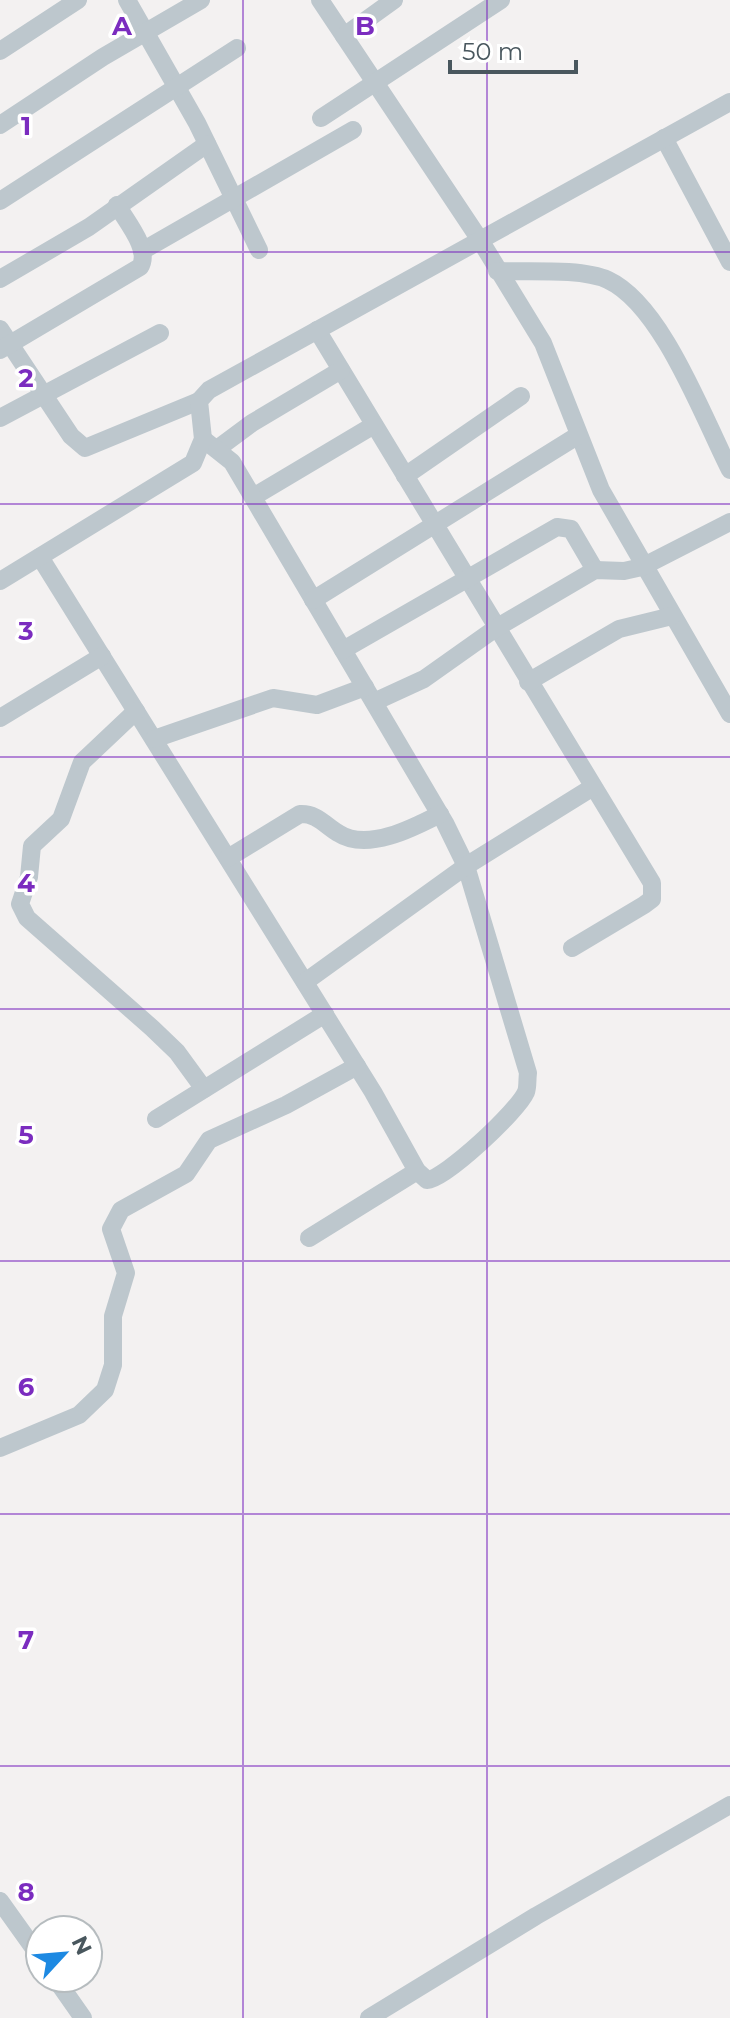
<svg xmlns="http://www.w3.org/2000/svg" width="730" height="2018" font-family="Montserrat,sans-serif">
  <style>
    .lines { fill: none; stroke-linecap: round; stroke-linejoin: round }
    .minor { stroke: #bdc7cd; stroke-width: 18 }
    .grid { fill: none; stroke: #7b2cbf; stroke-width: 2; stroke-opacity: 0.55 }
    .grid-label { font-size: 26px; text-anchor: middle; font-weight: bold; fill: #7b2cbf; stroke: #fff; stroke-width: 7; stroke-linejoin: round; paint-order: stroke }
  </style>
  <rect width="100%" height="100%" fill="#f3f1f1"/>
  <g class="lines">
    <g class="minor">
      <path d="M127 0 197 123 259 250"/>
      <path d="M320 0 480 240 543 343 601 490 730 714"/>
      <path d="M344 36 394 0"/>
      <path d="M0 51 78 0"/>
      <path d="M321 118 501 0"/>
      <path d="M0 125 103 57 201 0"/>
      <path d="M664 138 730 262"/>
      <path d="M0 201 237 48"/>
      <path d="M142 251 353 130"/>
      <path d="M497 271C527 272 582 268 608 280 662 305 703 417 730 470"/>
      <path d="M0 279 89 227 207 144"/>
      <path d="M0 329 71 436 85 448 199 401"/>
      <path d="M317 330 652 883V899L644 905 572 948"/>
      <path d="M0 350 140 267C151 250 126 221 117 205"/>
      <path d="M0 418 160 333"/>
      <path d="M217 449 252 423 341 370"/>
      <path d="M405 476 521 396"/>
      <path d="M253 497 374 425"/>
      <path d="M40 557 373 1092 417 1171 427 1180C445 1179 518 1111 526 1092 528 1087 527 1079 528 1073L466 866 445 823 232 462 203 439"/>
      <path d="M0 581 193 463 203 439 199 401 209 390 730 102"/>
      <path d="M313 600 577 436"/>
      <path d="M343 650 557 527 571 529 595 570"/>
      <path d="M528 682 619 629 672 616"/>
      <path d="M374 702 424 679 496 628 595 570 624 571 642 567 730 522"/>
      <path d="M136 711 82 762 61 819 32 846 29 877 20 904 27 918 152 1028 177 1052 204 1089"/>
      <path d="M0 718 102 656"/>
      <path d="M154 739 273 698 317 705 365 687"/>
      <path d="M228 858 300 814C316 813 325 825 338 833 367 852 413 828 440 814"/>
      <path d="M305 982 466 866 593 787"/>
      <path d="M156 1119 325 1014"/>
      <path d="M309 1238 417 1171"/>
      <path d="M0 1448 79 1415 105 1390 113 1365V1316L126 1273 111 1229 121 1210 186 1174 209 1140 286 1105 357 1066"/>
      <path d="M0 1901 40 1957"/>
      <path d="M55 1978 83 2018"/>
      <path d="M369 2018 536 1916 730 1805"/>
    </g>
  </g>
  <path class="grid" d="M243 0V2018M487 0V2018M0 252H730M0 504H730M0 757H730M0 1009H730M0 1261H730M0 1514H730M0 1766H730"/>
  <g class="grid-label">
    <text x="122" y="35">A</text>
    <text x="365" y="35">B</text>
    <text x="26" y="135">1</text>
    <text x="26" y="387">2</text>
    <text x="26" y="640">3</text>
    <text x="26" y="892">4</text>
    <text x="26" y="1144">5</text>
    <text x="26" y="1396">6</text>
    <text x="26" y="1649">7</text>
    <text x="26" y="1901">8</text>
  </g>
  <g transform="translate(64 1954) rotate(64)"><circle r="38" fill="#ffffff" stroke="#b6bcbf" stroke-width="2"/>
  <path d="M0-6L14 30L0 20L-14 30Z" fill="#1d89e2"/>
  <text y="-12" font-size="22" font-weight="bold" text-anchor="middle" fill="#49575e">N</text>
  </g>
  <path d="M450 60v12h126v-12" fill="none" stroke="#49575e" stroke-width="4"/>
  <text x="462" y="60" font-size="24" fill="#49575e" stroke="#ffffff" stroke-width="6" paint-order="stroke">50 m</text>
</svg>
